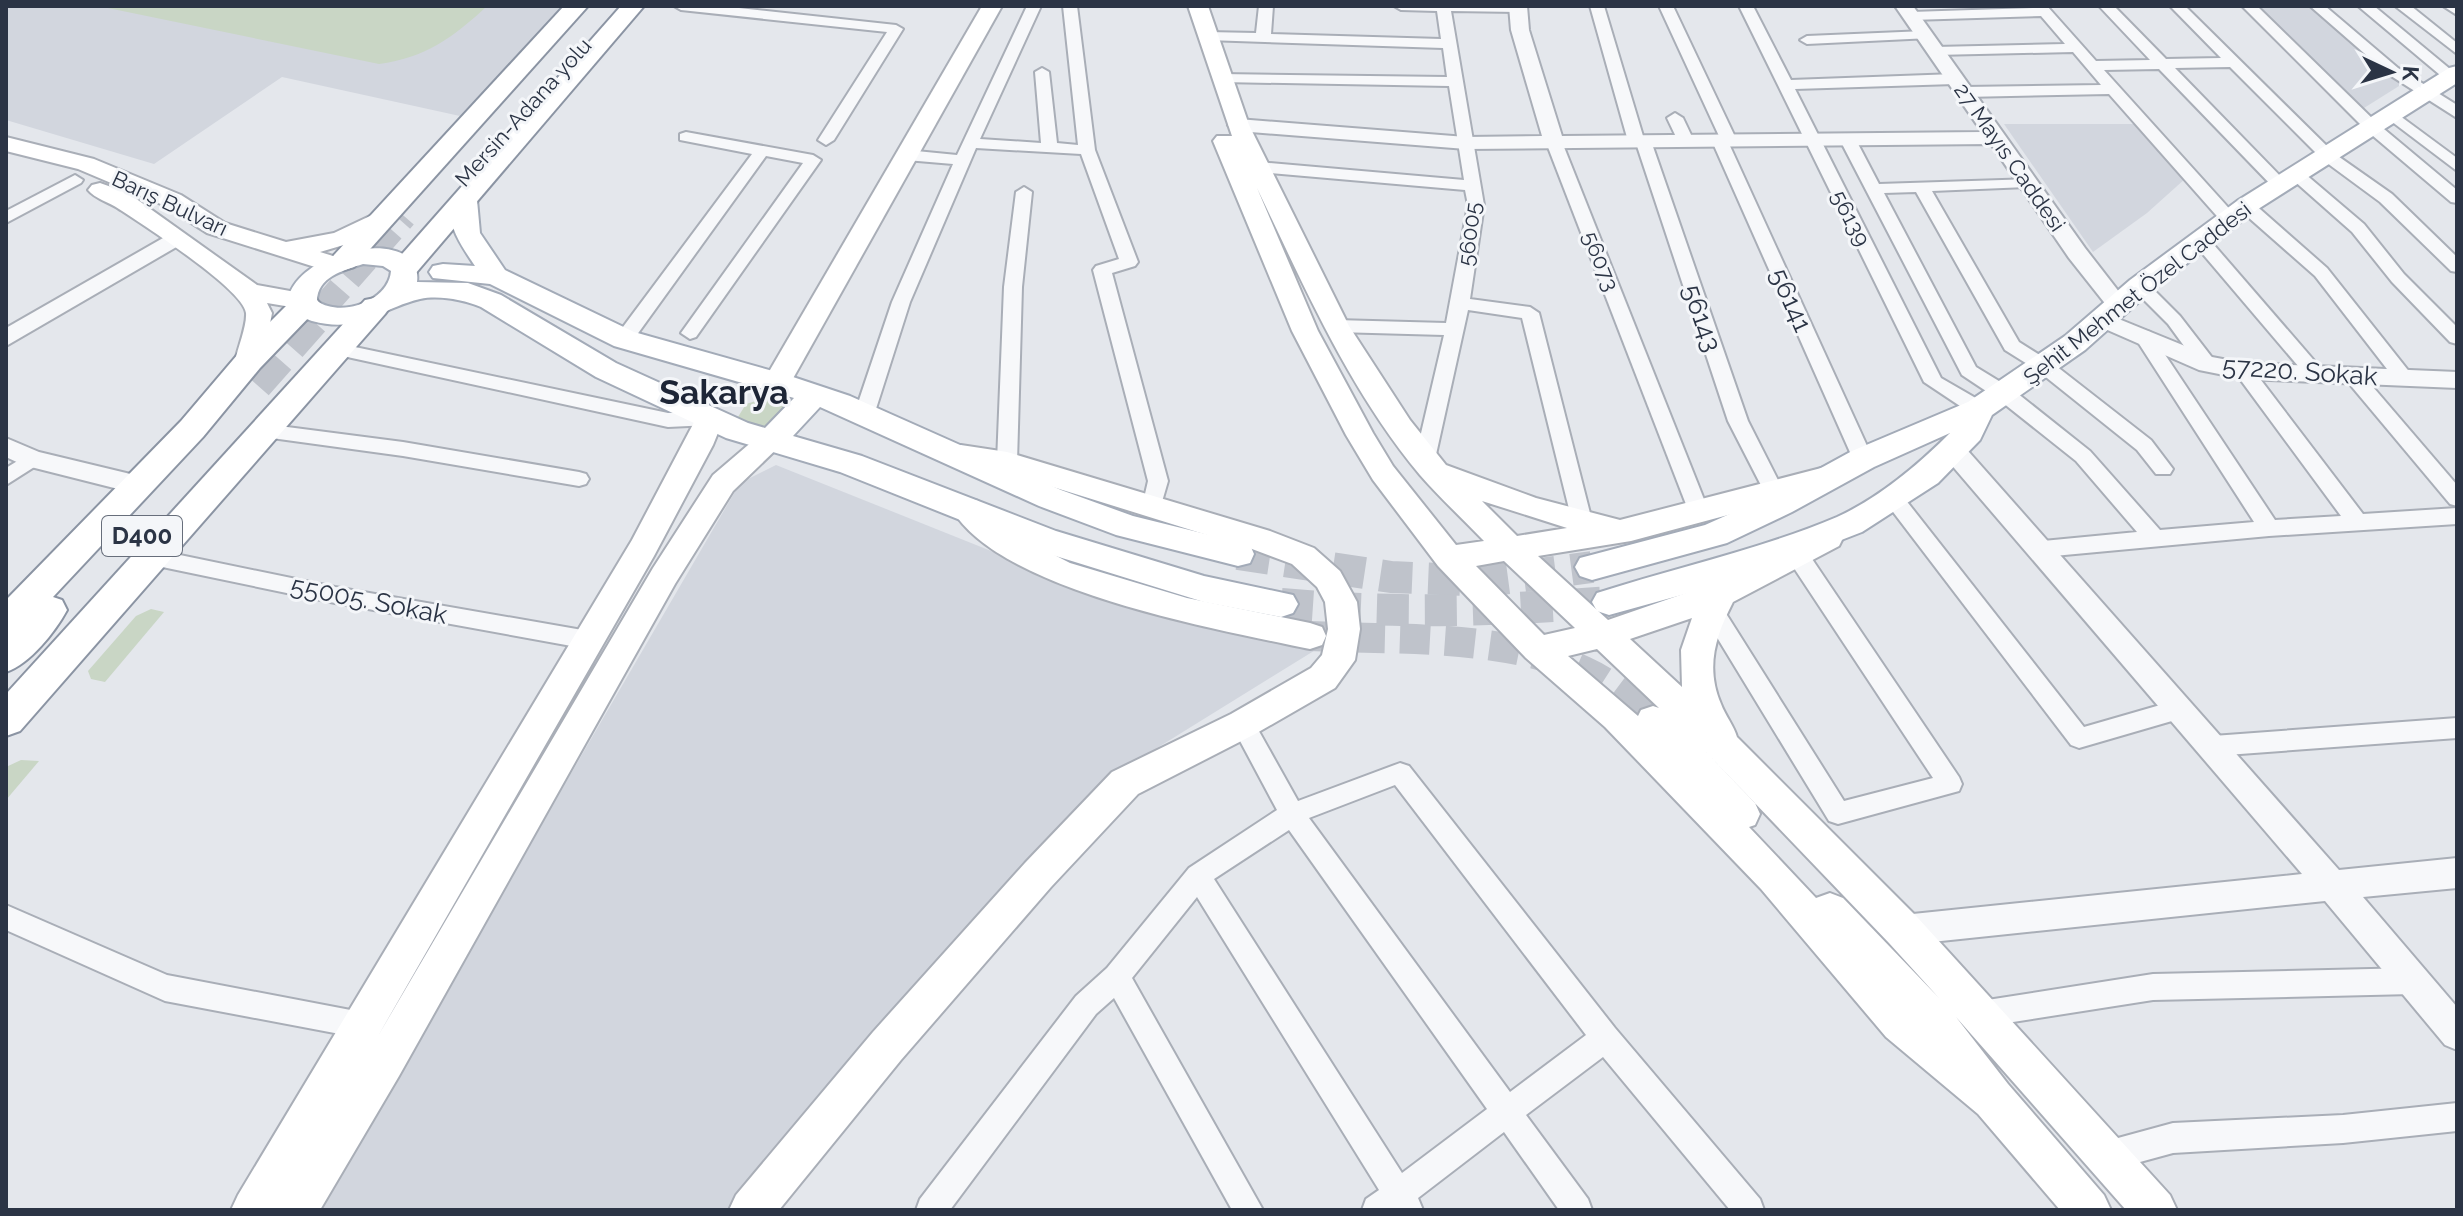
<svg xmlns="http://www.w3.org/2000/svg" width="2463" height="1216" font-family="Raleway,sans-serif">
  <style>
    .built { fill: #d2d6de }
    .green { fill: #c9d6c5 }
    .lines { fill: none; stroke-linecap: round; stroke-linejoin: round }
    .secondary-tunnel-far1 { stroke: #bfc3cb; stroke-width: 30; stroke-dasharray: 30 15; stroke-linecap: butt }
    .secondary-tunnel { stroke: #bfc3cb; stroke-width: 38; stroke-dasharray: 38 19; stroke-linecap: butt }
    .primary-tunnel { stroke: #bfc3cb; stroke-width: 32; stroke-dasharray: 32 16; stroke-linecap: butt }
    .trunk-tunnel-far1 { stroke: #bfc3cb; stroke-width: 26; stroke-dasharray: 26 13; stroke-linecap: butt }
    .trunk-tunnel { stroke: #bfc3cb; stroke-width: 34; stroke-dasharray: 34 17; stroke-linecap: butt }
    .minor-casing { stroke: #a9aeb7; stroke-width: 4 }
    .tertiary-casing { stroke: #a9aeb7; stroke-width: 4 }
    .secondary-casing { stroke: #a9aeb7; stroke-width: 4 }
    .primary-casing { stroke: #a3abb8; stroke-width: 4 }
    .trunk-casing { stroke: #8b94a3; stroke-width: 4 }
    .minor { fill: #f7f8fa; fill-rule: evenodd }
    .tertiary { fill: #f7f8fa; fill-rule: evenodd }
    .secondary { fill: #fff; fill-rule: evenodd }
    .primary { fill: #fff; fill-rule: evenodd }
    .trunk { fill: #fff; fill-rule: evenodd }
    .labels { text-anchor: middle; stroke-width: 6; stroke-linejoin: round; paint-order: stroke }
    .far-street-label { font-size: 22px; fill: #2b3445; stroke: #f4f6f9 }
    .shield { fill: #f4f6f9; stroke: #676e7b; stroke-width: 2 }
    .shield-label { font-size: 24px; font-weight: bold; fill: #2b3445 }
    .street-label { font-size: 26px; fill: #2b3445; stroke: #f4f6f9 }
    .district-label { font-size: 34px; font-weight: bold; fill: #1d2536; stroke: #f4f6f9 }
  </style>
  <rect width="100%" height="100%" fill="#e4e7ec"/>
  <g class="built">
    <path d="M6 6H564L460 116 282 77 154 164 6 120Z"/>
    <path d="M2256 6H2317L2407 81 2364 108Z"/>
    <path d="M2004 124H2138L2186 178 2147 213 2093 252Z"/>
    <path d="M776 465 1129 606 1317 649 1115 774 733 1210H317L740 483Z"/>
  </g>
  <g class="green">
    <path d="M84 6H487C454 37 425 58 379 64L103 7Z"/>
    <path d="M769 397 784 404 786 410C771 427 763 433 741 423L738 417 746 404Z"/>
    <path d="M151 609 164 612 105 682 91 679 88 671 136 616Z"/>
    <path d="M21 760 39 761 6 800V767Z"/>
  </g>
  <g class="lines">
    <path class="secondary-tunnel-far1" d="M1310 636C1396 640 1504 634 1584 671 1602 679 1619 692 1634 705"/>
    <path class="secondary-tunnel" d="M1632 703 1653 720"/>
    <g class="primary-tunnel">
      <path d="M1238 554 1391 577 1487 581 1592 567"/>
      <path d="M1281 604C1391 614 1499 611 1609 602"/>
    </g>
    <path class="trunk-tunnel-far1" d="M323 308 404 216"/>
    <path class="trunk-tunnel" d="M256 384 325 306"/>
    <defs>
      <g id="minor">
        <path d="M674 6H721L896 25 903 29 834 140 826 145 818 140 887 32 681 10Z"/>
        <path d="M1027 6H1041L980 139 1041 143 1035 72 1042 68 1049 72 1057 143 1078 145 1063 6H1077L1095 150 1138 262 1135 266 1112 273 1168 481 1159 512H1145L1142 507 1148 481 1093 270 1096 266 1119 259 1081 154 976 148 910 302 874 415 864 422 854 415 892 302 953 164 906 160 898 155 906 150 957 155Z"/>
        <path d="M1259 6H1273L1271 34 1441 39 1437 11 1401 10 1394 6 1525 8 1518 12 1451 11 1484 205 1470 299 1530 307 1539 313 1592 521 1589 526H1575L1572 521 1522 318 1468 310 1435 459 1425 466 1415 459 1444 335 1336 332 1327 326 1336 320 1446 323 1468 205 1465 190 1259 172 1251 167 1259 162 1464 180 1449 86 1221 82 1214 78 1221 74 1447 77 1443 48 1207 40 1200 36 1207 32 1256 33Z"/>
        <path d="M1590 6H1604L1643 136 1651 141 1748 421 1783 490 1780 495H1766L1728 421 1637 146 1628 141Z"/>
        <path d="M1659 6H1673L1737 141 1730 146 1873 459 1870 464H1856L1853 459 1712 141 1719 136Z"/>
        <path d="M1739 6H1753L1791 80 1955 74 1963 79 1955 84 1795 89 1941 378 1986 404 1989 409 1986 414H1972L1924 382Z"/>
        <path d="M2032 6H2047L2096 61 2150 60 2099 6H2114L2166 59 2221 58 2170 6H2185L2335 154 2392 194 2457 257V272L2451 271 2380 202 2323 160 2230 67 2175 68 2287 183 2289 186 2287 189H2275L2159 69 2104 70 2235 215 2237 219 2229 224 2223 223 2109 94 1964 97 1956 92 1964 87 2101 85 2073 52 1935 55 1928 51 1935 47 2065 44 2041 16 1911 20 1904 16 1911 12 2033 8Z"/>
        <path d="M2242 6H2257L2378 124 2457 190V203L2451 202 2366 130Z"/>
        <path d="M2310 6H2325L2398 68 2457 105V118L2388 74Z"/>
        <path d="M2358 6H2374L2456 74V80H2446Z"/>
        <path d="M2395 6H2411L2457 43V54Z"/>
        <path d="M2443 6H2457V15Z"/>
        <path d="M1925 31 1932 35 1930 38 1807 44 1800 40 1807 36Z"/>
        <path d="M2392 110 2457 158V171L2387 118 2384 115Z"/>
        <path d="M1675 113 1683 118 1694 141 1692 144 1686 146 1678 141 1667 118Z"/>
        <path d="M686 132 813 155 821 160 696 337 690 339 681 333 803 163 766 156 631 343H617L615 339 617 335 752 154 680 140V134Z"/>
        <path d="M1848 135 1856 140 1879 184 2033 179V185L2027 187 1932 191 2019 342 2051 362 2151 440 2173 469 2170 474H2156L2137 450 2037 370 2005 350 1916 192 1884 193 1976 367 2012 389 2090 451 2160 530 2254 522 2134 336 2143 330 2150 332 2275 520 2341 516 2237 375 2235 371 2237 367H2251L2363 514 2457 508V524L2269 536 2043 557 2035 555 2032 549 2035 543 2043 541 2137 532 2076 461 1998 399 1962 375 1840 140Z"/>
        <path d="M1554 137 1562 142 1709 512 1706 517H1692L1689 512 1546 142Z"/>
        <path d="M2298 171 2304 173 2364 224 2404 274 2457 327V344L2450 342 2392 282 2352 232 2292 179 2290 176Z"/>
        <path d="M75 175 83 180 81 183 6 223V211Z"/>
        <path d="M1024 187 1032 192 1022 287 1017 462 1014 467H1000L997 462 1004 287 1016 192Z"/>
        <path d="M2246 201 2252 202 2327 268 2411 374 2413 378 2411 382H2397L2315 276 2240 210 2238 206 2240 202Z"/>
        <path d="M2202 237 2208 238 2324 372 2326 376 2324 380H2310L2196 246 2193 242Z"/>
        <path d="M2140 280 2146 282 2180 316 2214 360 2216 364 2214 368H2200L2168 324 2134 290 2131 286Z"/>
        <path d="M336 343 668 413 710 411 720 418 710 425 668 427 329 353 327 349Z"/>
        <path d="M2354 371 2361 373 2457 485V506L2450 504 2347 381 2345 377 2347 373Z"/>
        <path d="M264 424 403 442 579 472 586 474 589 479 586 484 579 486 403 456 257 436 254 431Z"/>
        <path d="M32 452 39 454 42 459 39 464 6 485V468Z"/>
        <path d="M1894 492 1901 494 2084 727 2181 699 2189 702 2193 709 2189 716 2079 748 2071 745 1887 504 1884 499 1887 494Z"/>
        <path d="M1798 548 1806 550 1959 777 1962 784 1959 791 1838 824 1829 821 1704 616 1701 610 1704 604 1712 601 1720 604 1844 801 1933 778 1790 562 1787 556 1790 550Z"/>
        <path d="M151 549 335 587 588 631 596 634 599 640 596 646 588 649 335 603 143 563 140 557 143 551Z"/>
        <path d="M1243 714 1251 717 1298 801 1400 763 1409 766 1615 1028 1760 1199 1764 1210H1730L1603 1057 1526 1115 1588 1199 1592 1210H1559L1504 1132 1418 1198 1423 1210H1362L1366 1199 1379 1190 1197 897 1132 978 1263 1210H1232L1114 998 1096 1014 950 1210H916L920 1199 1076 996 1107 968 1189 868 1277 810 1231 724 1235 717ZM1395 785 1586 1035 1510 1092 1309 818ZM1289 830 1487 1109 1402 1173 1214 879Z"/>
        <path d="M2457 718V738L2213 756 2205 753 2201 746 2205 739 2213 736Z"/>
        <path d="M6 905 167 975 361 1012 371 1016 375 1025 371 1034 361 1038 165 1001 6 930Z"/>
        <path d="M2413 968 2423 972 2426 981 2423 990 2413 994 2153 1000 1981 1027 1971 1023 1967 1014 1971 1005 1981 1001 2153 974Z"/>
        <path d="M2457 1103V1131L2343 1143 2173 1153 2107 1171 2097 1166 2092 1156 2097 1146 2107 1141 2173 1123 2343 1115Z"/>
      </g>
      <g id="tertiary">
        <path d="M1509 6H1527L1529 30 1562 136 1982 132 1895 6H1913L2085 248 2130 306 2127 311H2111L2069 258 1991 144 1466 149 1238 131 1228 125 1238 119 1466 137 1542 136 1511 30Z"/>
        <path d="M177 230 188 237 185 242 6 346V328Z"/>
        <path d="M2104 313 2212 357 2244 363 2457 372V388L2244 379 2199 370 2096 325 2092 320 2096 315Z"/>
        <path d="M6 438 39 452 147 478 151 485 147 492 138 494 23 465 6 457Z"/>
        <path d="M1952 440 1961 443 2339 870 2457 858V888L2363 897 2457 1007V1050L2445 1045 2325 901 1903 945 1891 941 1886 930 1891 919 1903 915 2302 874 1943 455 1939 449 1943 443Z"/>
      </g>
      <g id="secondary">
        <path d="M982 6H1002L791 382 787 389 777 391 767 389 763 382Z"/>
        <path d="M1188 6H1208L1249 125 1349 326 1410 420 1446 465 1536 498 1620 520 1825 467 1835 471 1840 478 1835 485 1825 489 1631 541 1538 556 1608 620 1712 584 1817 530 1828 527 1839 530 1843 538 1839 546 1733 602C1716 635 1705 667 1721 704 1725 715 1734 726 1737 737L1917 917 2170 1195 2177 1210H2126L1956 1017 2008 1084 2104 1195 2111 1210H2060L1978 1114 1886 1037 1761 889 1605 727 1526 658 1438 566 1373 480 1346 435 1292 331 1213 141 1217 136H1232ZM1257 188C1304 286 1349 390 1420 475 1440 498 1463 519 1484 541L1456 545 1393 466 1373 433 1318 331ZM1482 501 1567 528 1517 536ZM1504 561 1575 628 1544 635 1476 566ZM1692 618 1681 650 1682 687 1630 639ZM1597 649 1659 708 1653 706 1641 710 1638 716 1568 656ZM1704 750 1889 943 1939 998 1843 898 1830 893 1816 898 1749 827 1755 825 1760 814 1755 803Z"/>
        <path d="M6 137 94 159 181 195 225 223 286 242 334 233 389 207 398 209 401 214 364 239 320 252 343 259 347 265 343 271 334 273 207 233 163 205 78 169 6 151Z"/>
        <path d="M100 183 128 193 257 285 312 295 316 301 312 307 303 309 267 303 272 313 263 361 259 367 249 370 239 367 235 361C238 347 247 326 246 313 243 289 142 224 119 209 109 202 95 199 88 190L92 185Z"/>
        <path d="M710 408 720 411 724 418 713 445 654 556 378 1036 653 568 713 475 761 434 771 431 781 434 785 441 733 491 675 584 399 1076 320 1210H231L238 1195 632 540 700 411Z"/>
        <path d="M961 445 1007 452 1270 531 1314 548 1340 571 1357 602 1360 629 1355 660 1335 688 1255 734 1138 794 1051 887 901 1060 779 1210H729L736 1195 873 1032 1025 863 1112 772 1231 714 1311 668 1322 655 1328 629 1325 602 1317 587 1292 564 1252 549 1005 472 951 462 946 455 951 448Z"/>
        <path d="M967 498 978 501 1004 529 1070 563 1187 598 1310 623 1322 627 1326 636 1322 645 1310 649C1220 630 998 591 952 509L956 501Z"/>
      </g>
      <g id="primary">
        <path d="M2457 66V83L2255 211 2150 292 2085 350 1992 415 1980 440 1938 483 1862 532 1743 578 1609 615 1597 611 1592 602 1597 593C1677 567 1759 550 1837 517 1879 498 1918 465 1950 433L1874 467 1792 512 1727 543 1592 580 1580 576 1575 567 1580 558 1705 525 1770 496 1852 451 1968 402 2065 336 2130 280 2237 201 2449 68Z"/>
        <path d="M464 192 473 195 477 200 480 233 505 270 634 332 787 375 850 396 1061 490 1133 516 1250 545 1254 554 1250 563 1238 566 1116 535 1039 506 820 407 793 436 862 456 1056 531 1204 576 1293 595 1298 604 1293 613 1281 617 1204 602 1033 549 840 472 726 438 596 377 481 307C464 300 439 295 420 299 378 309 361 334 312 321 299 317 290 309 289 295 307 245 424 227 417 282L468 283 501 295 616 363 748 423 765 428 794 398 614 346 490 284 433 278 429 272 433 266 443 264 475 266C463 248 440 217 455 195ZM363 264 383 266 391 271C389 301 341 318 317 301 317 277 344 270 363 264Z"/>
      </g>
      <g id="trunk">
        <path d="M564 6H588L354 267 344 270 334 267 330 261 334 255Z"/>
        <path d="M621 6H644L415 274 405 277 395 274 391 268 395 262Z"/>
        <path d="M305 295 315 297 320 304 315 311 260 368 203 437 53 597 62 600 67 610C55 632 30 664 6 672V600L181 421 238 354 295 297Z"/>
        <path d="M375 298 385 300 390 307 385 314 20 731 6 736V694L365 300Z"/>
      </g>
    </defs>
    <use href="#minor" class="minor-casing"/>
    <use href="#tertiary" class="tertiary-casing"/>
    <use href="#secondary" class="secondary-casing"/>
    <use href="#primary" class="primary-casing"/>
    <use href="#trunk" class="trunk-casing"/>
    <use href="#minor" class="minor"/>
    <use href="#tertiary" class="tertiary"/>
    <use href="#secondary" class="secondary"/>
    <use href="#primary" class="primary"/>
    <use href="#trunk" class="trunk"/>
  </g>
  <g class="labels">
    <g class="far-street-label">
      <text transform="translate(523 112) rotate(-48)" y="8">Mersin-Adana yolu</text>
      <text transform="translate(2010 157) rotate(55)" y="8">27 Mayıs Caddesi</text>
      <text transform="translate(170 203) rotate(25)" y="8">Barış Bulvarı</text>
      <text transform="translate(1851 218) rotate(63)" y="8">56139</text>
      <text transform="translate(1469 234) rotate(-83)" y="8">56005</text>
      <text transform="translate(1601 261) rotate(68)" y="8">56073</text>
      <text transform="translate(2137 293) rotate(-38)" y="8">Şehit Mehmet Özel Caddesi</text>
    </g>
    <rect class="shield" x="102" y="516" width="80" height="40" rx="6"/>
    <g class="shield-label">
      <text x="142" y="544">D400</text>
    </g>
    <g class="street-label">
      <text transform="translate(1791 300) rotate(66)" y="9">56141</text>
      <text transform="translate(1702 318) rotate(71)" y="9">56143</text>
      <text transform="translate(2300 371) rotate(4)" y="9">57220. Sokak</text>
      <text transform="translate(369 600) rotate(11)" y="9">55005. Sokak</text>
    </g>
    <g class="district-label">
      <text x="724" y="404">Sakarya</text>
    </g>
  </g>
  <rect width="2463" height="1216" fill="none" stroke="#2b3445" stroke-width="16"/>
  <g transform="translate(2391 72) rotate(94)" stroke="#f4f6f9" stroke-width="6" paint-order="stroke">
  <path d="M0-6L14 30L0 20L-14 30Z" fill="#2b3445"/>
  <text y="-12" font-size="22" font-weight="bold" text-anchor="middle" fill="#2b3445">K</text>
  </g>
</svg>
